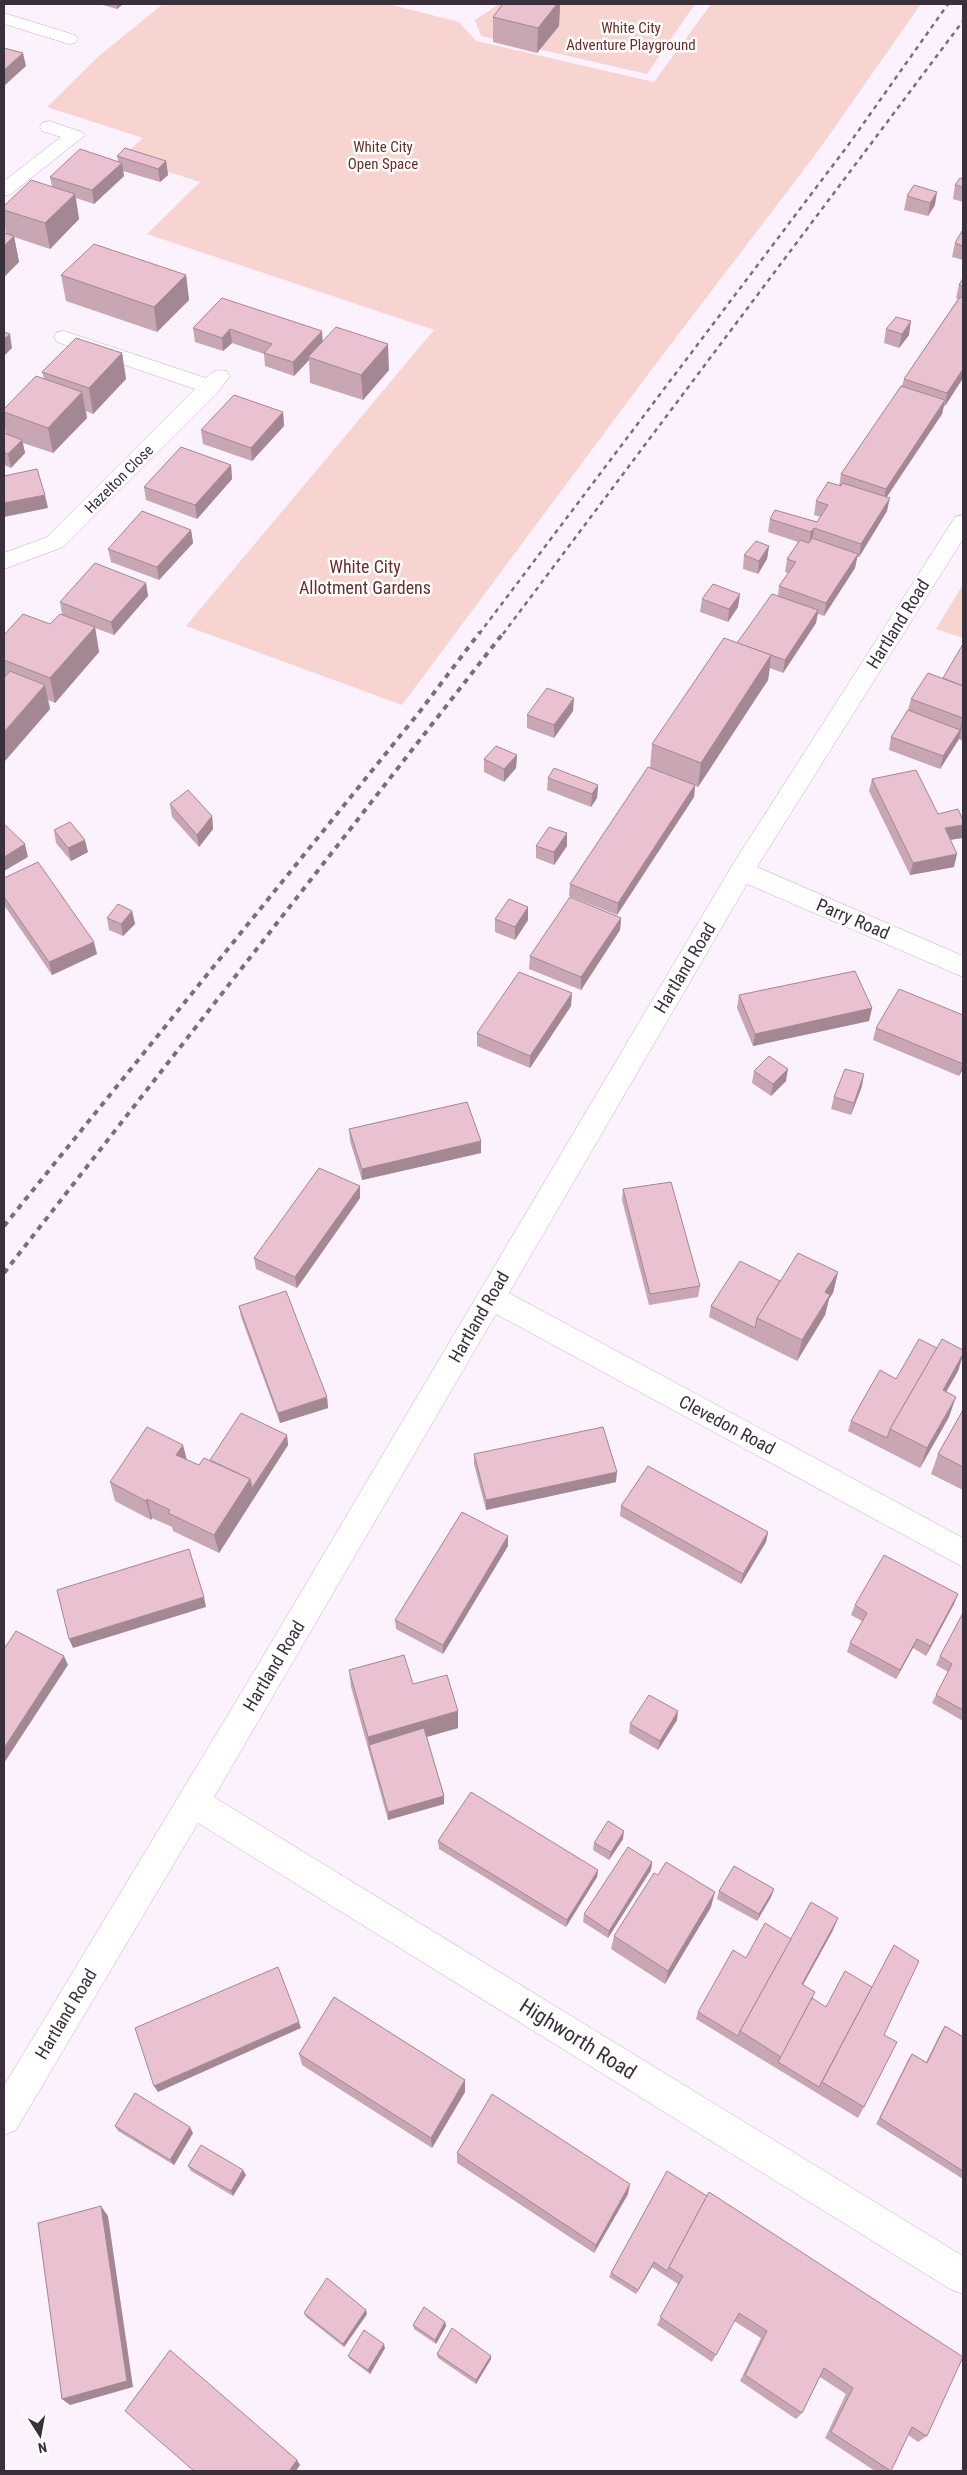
<svg xmlns="http://www.w3.org/2000/svg" width="967" height="2475" font-family="'Roboto Condensed',sans-serif">
  <style>
    .green { fill: #f7d4d0 }
    .lines { fill: none; stroke-linecap: round; stroke-linejoin: round }
    .minor-casing { stroke: #c5adcb; stroke-width: 1 }
    .minor { fill: #fff; fill-rule: evenodd }
    .rail-far1 { stroke: #796f7b; stroke-width: 2.5; stroke-dasharray: 4.5 4.5; stroke-linecap: butt }
    .rail { stroke: #796f7b; stroke-width: 4; stroke-dasharray: 5.5 5.5; stroke-linecap: butt }
    .wall { fill: #c8a6b4 }
    .shaded-wall { fill: #a38792 }
    .building { fill: #e9c1d1; stroke: #a38792 }
    .labels { text-anchor: middle; stroke-width: 5; stroke-linejoin: round; paint-order: stroke }
    .far-park-label { font-size: 15px; fill: #6d2d29; stroke: #fff }
    .far-street-label { font-size: 15px; fill: #3a303c; stroke: #fff }
    .park-label { font-size: 18px; fill: #6d2d29; stroke: #fff }
    .street-label { font-size: 18px; fill: #3a303c; stroke: #fff }
    .near-street-label { font-size: 21px; fill: #3a303c; stroke: #fff }
  </style>
  <rect width="100%" height="100%" fill="#fcf2fe"/>
  <g class="green">
    <path d="M163 4H388L459 22 476 41 654 82 711 4H921L818 151 652 369 402 705 186 626 434 330 147 234 200 182 122 157 143 138 47 107 100 55Z"/>
    <path d="M499 4H695L647 74 481 36 475 20Z"/>
    <path d="M963 584V638L936 629Z"/>
  </g>
  <g class="lines">
    <defs>
      <g id="minor">
        <path d="M4 13 75 35 78 39 75 43 69 44 4 24Z"/>
        <path d="M49 121 82 132 84 136 11 194 4 196V181L61 137 42 131 40 127 42 123Z"/>
        <path d="M64 331 206 378C213 371 217 369 227 371L230 376 218 392 63 547 4 569V553L47 537 195 389 57 342 54 337 57 332Z"/>
        <path d="M963 515V539L757 867 963 956V977L747 884 509 1293 963 1538V1567L496 1314 214 1797 963 2256V2294L950 2289 198 1823 16 2130 4 2135V2086L258 1665 733 864 955 517Z"/>
      </g>
    </defs>
    <use href="#minor" class="minor-casing"/>
    <use href="#minor" class="minor"/>
    <g class="rail-far1">
      <path d="M479 634 849 144 948 4"/>
      <path d="M503 634 963 21"/>
    </g>
    <g class="rail">
      <path d="M4 1226 421 710 480 632"/>
      <path d="M4 1273 504 632"/>
    </g>
  </g>
  <g class="wall">
    <path d="M99 4H123L117 9Z"/>
    <path d="M503 4H560L559 26 537 53 493 42V17Z"/>
    <path d="M117 156 166 161 168 175 160 182 123 171 124 176 94 204 76 198 79 219 50 249 14 237 19 262 4 277V233L6 234 4 223V206L52 186 50 177 118 161Z"/>
    <path d="M963 179V202L953 199 955 185Z"/>
    <path d="M914 185 935 205 928 216 904 210 907 196Z"/>
    <path d="M963 231V260L952 257 955 243Z"/>
    <path d="M61 275H186L189 300 157 332 66 301Z"/>
    <path d="M963 278V378L945 406H944L942 414 887 497V511L859 557H857L855 568 824 616 818 614 816 623 783 673 770 668 768 680 698 787 695 786 694 797 617 915 569 896 570 884 650 767 652 744 778 596 779 586 788 573 785 572 787 559 798 542 768 532 770 519 817 522 821 517 814 515 816 501 839 486 841 474 902 386 904 379 958 299 956 298 959 285Z"/>
    <path d="M222 298 323 341 389 370 363 400 310 383 309 360 294 376 265 366 264 354 232 343 223 351 195 342 193 328Z"/>
    <path d="M886 329 909 335 899 348 884 343Z"/>
    <path d="M122 353 126 379 93 414 86 411 87 418 53 453 23 443 25 453 11 468 4 465V433L6 434 4 424V409L44 379 42 372Z"/>
    <path d="M283 412 284 426 252 461 203 444 201 430Z"/>
    <path d="M231 465 232 479 197 519 146 500 144 487Z"/>
    <path d="M191 530 193 543 159 580 111 562 108 549Z"/>
    <path d="M769 546 767 559 758 574 743 569 744 555Z"/>
    <path d="M146 583 148 596 114 635 95 628 99 652 55 703 48 700 50 709 4 762V635L50 624 62 614 60 602Z"/>
    <path d="M702 599 738 607 728 622 700 612Z"/>
    <path d="M963 644V741L959 739 940 769 889 750 891 737 908 710 911 699 943 678Z"/>
    <path d="M573 711 554 738 527 728V715Z"/>
    <path d="M517 755 516 768 504 782 484 772V759Z"/>
    <path d="M548 778 598 785 597 798 591 807 547 790Z"/>
    <path d="M872 779 938 814 962 838 950 840 954 867 910 875 869 791Z"/>
    <path d="M170 804 212 816 213 829 199 847 172 817Z"/>
    <path d="M54 830 88 852 71 861 56 843Z"/>
    <path d="M536 846H567L554 865 536 858Z"/>
    <path d="M4 878 97 954 52 975 4 905Z"/>
    <path d="M132 911 135 924 123 936 109 930 107 918Z"/>
    <path d="M621 918 620 930 581 990 529 969 530 956Z"/>
    <path d="M495 919 528 920 515 940 495 932Z"/>
    <path d="M739 995 872 1008 869 1021 753 1046 737 1008Z"/>
    <path d="M571 1006 530 1068 477 1046V1033Z"/>
    <path d="M963 1015V1069L959 1076 873 1040 876 1028Z"/>
    <path d="M754 1071 786 1081 771 1096 752 1083Z"/>
    <path d="M862 1086 851 1115 831 1109 834 1097Z"/>
    <path d="M349 1129 481 1153 362 1180 350 1141Z"/>
    <path d="M623 1189 700 1286 698 1297 649 1305 622 1200Z"/>
    <path d="M360 1198 297 1288 256 1269 254 1258Z"/>
    <path d="M838 1272 833 1293 829 1299 825 1315 797 1361 709 1317 711 1306 780 1281Z"/>
    <path d="M239 1306 327 1397 328 1408 280 1423 241 1317Z"/>
    <path d="M937 1348 963 1350V1356L958 1371 946 1392 949 1417 920 1468 848 1431 851 1421 896 1379Z"/>
    <path d="M963 1410V1490L931 1474 938 1454Z"/>
    <path d="M287 1435 288 1445 219 1553 173 1531 172 1527 152 1518 151 1520 115 1501 110 1482 187 1460 199 1465 210 1460Z"/>
    <path d="M474 1454 616 1482 486 1510 474 1464Z"/>
    <path d="M621 1506 768 1532 766 1542 741 1584 620 1516Z"/>
    <path d="M508 1536V1546L443 1654 396 1629 395 1620Z"/>
    <path d="M958 1594 954 1604 926 1656 913 1648 896 1679 847 1652 850 1643 862 1621 851 1615 855 1605Z"/>
    <path d="M963 1613V1721L932 1703 948 1672 936 1665 940 1656Z"/>
    <path d="M349 1670 413 1684 458 1711V1728L426 1737 444 1796V1804L388 1820 351 1687Z"/>
    <path d="M677 1720 658 1750 629 1733 630 1724Z"/>
    <path d="M623 1839 609 1860 593 1850 594 1843Z"/>
    <path d="M438 1841 598 1870 597 1877 566 1927 439 1849Z"/>
    <path d="M652 1862 651 1870 608 1938 583 1922 584 1914Z"/>
    <path d="M719 1891 771 1897 757 1921 717 1899Z"/>
    <path d="M711 1907 665 1984 611 1949 614 1936Z"/>
    <path d="M838 1918 832 1932 803 1985 812 1998 826 2007 884 2035 864 2107 858 2118 776 2068 696 2019 698 2012 746 1958Z"/>
    <path d="M945 2026 963 2037V2179L876 2124 908 2060 912 2054 926 2062 941 2032Z"/>
    <path d="M299 2054 465 2080V2092L432 2148 302 2065Z"/>
    <path d="M115 2126 193 2133 174 2165 118 2131Z"/>
    <path d="M457 2153 628 2194 594 2253 457 2163Z"/>
    <path d="M188 2166 246 2175 233 2196 191 2171Z"/>
    <path d="M667 2171 927 2436 918 2442 908 2435 891 2471H875L825 2438 846 2394 820 2377 802 2413 796 2419 740 2381 761 2338 734 2321 712 2362 657 2325 678 2284 652 2267 636 2294 609 2277 611 2273Z"/>
    <path d="M304 2313 367 2314 344 2347 306 2317Z"/>
    <path d="M445 2322 446 2326 436 2344 414 2329 413 2325Z"/>
    <path d="M385 2348 370 2374 350 2359 348 2356Z"/>
    <path d="M437 2354 491 2359 476 2384 438 2358Z"/>
  </g>
  <g class="shaded-wall">
    <path d="M117 4H123L117 9Z"/>
    <path d="M557 4H560L559 26 537 53 538 28Z"/>
    <path d="M23 53 26 66 4 86V70Z"/>
    <path d="M166 161 168 175 160 182 158 169Z"/>
    <path d="M122 163 124 176 94 204 92 190Z"/>
    <path d="M937 192 935 205 928 216 930 203Z"/>
    <path d="M75 194 79 219 50 249 45 223Z"/>
    <path d="M14 236 19 262 4 277V246Z"/>
    <path d="M186 275 189 300 157 332 154 307Z"/>
    <path d="M911 321 909 335 899 348 902 334Z"/>
    <path d="M230 329 232 343 223 351 222 338Z"/>
    <path d="M322 331 323 345 308 357 309 360 294 376 293 362Z"/>
    <path d="M10 334 12 348 4 356V339Z"/>
    <path d="M388 344 389 370 363 400 361 375Z"/>
    <path d="M122 353 126 379 93 414 89 388Z"/>
    <path d="M963 369V378L945 406 947 393Z"/>
    <path d="M82 392 87 418 53 453 48 428Z"/>
    <path d="M945 400 942 414 883 502 886 489Z"/>
    <path d="M283 412 284 426 252 461 251 448Z"/>
    <path d="M22 440 25 453 11 468 8 454Z"/>
    <path d="M231 465 232 479 197 519 195 505Z"/>
    <path d="M45 495 48 508 4 517V503Z"/>
    <path d="M890 498 887 511 859 557 861 544Z"/>
    <path d="M814 528 812 542 809 545 811 532Z"/>
    <path d="M191 530 193 543 159 580 157 567Z"/>
    <path d="M769 546 767 559 758 574 759 561Z"/>
    <path d="M858 554 855 568 824 616 826 603Z"/>
    <path d="M146 583 148 596 114 635 111 622Z"/>
    <path d="M740 594 738 607 728 622 729 609Z"/>
    <path d="M818 610 816 623 783 673 785 660Z"/>
    <path d="M95 627 99 652 55 703 50 678Z"/>
    <path d="M771 655 768 680 698 787 701 763Z"/>
    <path d="M45 685 50 709 4 762V732Z"/>
    <path d="M574 698 573 711 554 738V725Z"/>
    <path d="M963 717V721L959 739 940 769 943 756 960 730Z"/>
    <path d="M517 755 516 768 504 782V769Z"/>
    <path d="M598 785 597 798 591 807 592 794Z"/>
    <path d="M695 785 694 797 617 915 618 903Z"/>
    <path d="M212 816 213 829 199 847 197 835Z"/>
    <path d="M963 825V834L962 838 942 841 945 828Z"/>
    <path d="M567 833V846L554 865V852Z"/>
    <path d="M85 840 88 852 71 861 68 848Z"/>
    <path d="M25 844 28 857 4 871V857Z"/>
    <path d="M957 854 954 867 910 875 913 863Z"/>
    <path d="M528 907V920L515 940V927Z"/>
    <path d="M132 911 135 924 123 936 121 924Z"/>
    <path d="M621 918 620 930 581 990V977Z"/>
    <path d="M94 942 97 954 52 975 49 962Z"/>
    <path d="M572 993 571 1006 530 1068V1056Z"/>
    <path d="M872 1008 869 1021 753 1046 755 1034Z"/>
    <path d="M963 1063V1069L959 1076Z"/>
    <path d="M788 1069 786 1081 771 1096 773 1084Z"/>
    <path d="M864 1074 862 1086 851 1115 854 1103Z"/>
    <path d="M481 1141V1153L362 1180V1169Z"/>
    <path d="M360 1186V1198L297 1288 295 1277Z"/>
    <path d="M838 1272 833 1293 829 1299 825 1315 797 1361 802 1340 825 1292Z"/>
    <path d="M963 1354 958 1371 936 1410 943 1390Z"/>
    <path d="M327 1397 328 1408 280 1423 278 1413Z"/>
    <path d="M956 1397 949 1417 920 1468 927 1448Z"/>
    <path d="M287 1435 288 1445 219 1553 214 1535 250 1479Z"/>
    <path d="M183 1445 188 1464 176 1455Z"/>
    <path d="M617 1472 616 1482 486 1510V1500Z"/>
    <path d="M147 1499 152 1518 151 1520 146 1501Z"/>
    <path d="M768 1532 766 1542 741 1584 743 1574Z"/>
    <path d="M508 1536V1546L443 1654V1645Z"/>
    <path d="M958 1594 954 1604 926 1656 930 1646Z"/>
    <path d="M204 1597 206 1607 73 1648 69 1639Z"/>
    <path d="M917 1639 913 1648 896 1679 900 1670Z"/>
    <path d="M64 1656 68 1665 4 1763V1748Z"/>
    <path d="M458 1711V1728L371 1753 369 1745 368 1737Z"/>
    <path d="M678 1711 677 1720 658 1750 660 1741Z"/>
    <path d="M444 1796V1804L388 1820V1812Z"/>
    <path d="M624 1831 623 1839 609 1860 611 1852Z"/>
    <path d="M652 1862 651 1870 608 1938 609 1931Z"/>
    <path d="M598 1870 597 1877 566 1927 567 1920Z"/>
    <path d="M774 1889 771 1897 757 1921 759 1914Z"/>
    <path d="M715 1892 711 1907 665 1984 668 1971Z"/>
    <path d="M838 1918 832 1932 796 1997 802 1984Z"/>
    <path d="M299 2022 301 2028 158 2092 154 2086Z"/>
    <path d="M465 2080V2092L432 2148 431 2138Z"/>
    <path d="M190 2127 193 2133 174 2165 170 2160Z"/>
    <path d="M243 2170 246 2175 233 2196 231 2191Z"/>
    <path d="M630 2184 628 2194 594 2253 596 2245Z"/>
    <path d="M101 2206 108 2216 133 2387 70 2405 62 2399Z"/>
    <path d="M654 2262 652 2267 636 2294 638 2290Z"/>
    <path d="M366 2310 367 2314 344 2347 343 2344Z"/>
    <path d="M445 2322 446 2326 436 2344 435 2340Z"/>
    <path d="M384 2344 385 2348 370 2374 368 2370Z"/>
    <path d="M491 2356V2359L476 2384V2380Z"/>
    <path d="M297 2460 300 2465 296 2471H289Z"/>
  </g>
  <g class="building">
    <path d="M503 4H557L538 28 493 17Z"/>
    <path d="M4 48 23 53 4 70Z"/>
    <path d="M125 148 166 161 158 169 117 156Z"/>
    <path d="M80 149 122 163 92 190 50 177Z"/>
    <path d="M960 178 963 179V187L955 185Z"/>
    <path d="M31 180 75 194 45 223 4 210V206Z"/>
    <path d="M914 185 937 192 930 203 907 196Z"/>
    <path d="M962 231H963V246L955 243Z"/>
    <path d="M4 233 14 236 4 246Z"/>
    <path d="M94 244 186 275 154 307 61 275Z"/>
    <path d="M963 278V286L959 285Z"/>
    <path d="M960 297 963 298V369L947 393 904 379Z"/>
    <path d="M222 298 322 331 293 362 264 353 272 344 230 329 222 338 193 328Z"/>
    <path d="M896 317 911 321 902 334 886 329Z"/>
    <path d="M336 327 388 344 361 375 308 357Z"/>
    <path d="M4 332 10 334 4 339Z"/>
    <path d="M76 338 122 353 89 388 42 372Z"/>
    <path d="M36 376 82 392 48 428 4 412V409Z"/>
    <path d="M901 386 945 400 886 489 841 474Z"/>
    <path d="M234 395 283 412 251 448 201 430Z"/>
    <path d="M4 433 22 440 8 454 4 452Z"/>
    <path d="M181 447 231 465 195 505 144 487Z"/>
    <path d="M37 469 45 495 4 503V476Z"/>
    <path d="M828 482 841 486 842 483 890 498 861 544 814 528 811 532 770 519 775 510 817 522 828 505 816 501Z"/>
    <path d="M142 511 191 530 157 567 108 549Z"/>
    <path d="M812 538 858 554 826 603 779 586 796 562 787 559 800 540 809 543Z"/>
    <path d="M756 541 769 546 759 561 744 555Z"/>
    <path d="M95 563 146 583 111 622 60 602Z"/>
    <path d="M713 584 740 594 729 609 702 599Z"/>
    <path d="M772 594 818 610 785 660 737 643Z"/>
    <path d="M23 614 50 624 60 614 95 627 50 678 4 660V635Z"/>
    <path d="M724 638 771 655 701 763 652 744Z"/>
    <path d="M963 644V686L943 678Z"/>
    <path d="M10 671 45 685 4 732V678Z"/>
    <path d="M928 673 963 686V718L911 699Z"/>
    <path d="M547 688 574 698 554 725 527 715Z"/>
    <path d="M908 710 960 730 943 756 891 737Z"/>
    <path d="M496 746 517 755 504 769 484 759Z"/>
    <path d="M648 767 695 785 618 903 570 884Z"/>
    <path d="M554 768 598 785 592 794 548 778Z"/>
    <path d="M916 770 938 814 958 809 963 820V825L945 828 957 854 913 863 872 779Z"/>
    <path d="M188 790 212 816 197 835 170 804Z"/>
    <path d="M70 822 85 840 68 848 54 830Z"/>
    <path d="M4 824 25 844 4 857Z"/>
    <path d="M549 827 567 833 554 852 536 846Z"/>
    <path d="M38 862 94 942 49 962 4 897V878Z"/>
    <path d="M570 897 621 918 581 977 530 956Z"/>
    <path d="M509 899 528 907 515 927 495 919Z"/>
    <path d="M118 904 132 911 121 924 107 918Z"/>
    <path d="M855 971 872 1008 755 1034 739 995Z"/>
    <path d="M519 972 572 993 530 1056 477 1033Z"/>
    <path d="M899 989 963 1015V1064L876 1028Z"/>
    <path d="M769 1056 788 1069 773 1084 754 1071Z"/>
    <path d="M845 1069 864 1074 854 1103 834 1097Z"/>
    <path d="M467 1102 481 1141 362 1169 349 1129Z"/>
    <path d="M319 1168 360 1186 295 1277 254 1258Z"/>
    <path d="M671 1182 700 1286 650 1294 623 1189Z"/>
    <path d="M798 1253 838 1272 825 1292 830 1295 802 1340 757 1318Z"/>
    <path d="M740 1261 780 1281 757 1318 755 1328 711 1306Z"/>
    <path d="M286 1291 327 1397 278 1413 239 1306Z"/>
    <path d="M919 1339 937 1348 890 1429 887 1438 851 1421 880 1370 896 1379Z"/>
    <path d="M942 1339 963 1350V1354L943 1390 956 1397 927 1448 890 1429Z"/>
    <path d="M963 1410V1467L938 1454Z"/>
    <path d="M241 1413 287 1435 252 1488 250 1479 210 1460Z"/>
    <path d="M147 1427 183 1445 176 1455 199 1465 204 1458 250 1479 214 1535 168 1513 170 1510 147 1499 146 1501 110 1482Z"/>
    <path d="M603 1427 617 1472 486 1500 474 1454Z"/>
    <path d="M648 1466 768 1532 743 1574 621 1506Z"/>
    <path d="M462 1512 508 1536 443 1645 395 1620Z"/>
    <path d="M189 1549 204 1597 69 1639 57 1590Z"/>
    <path d="M884 1555 958 1594 930 1646 917 1639 900 1670 850 1643 867 1613 855 1605Z"/>
    <path d="M963 1613V1710L936 1695 952 1664 940 1656Z"/>
    <path d="M16 1631 64 1656 4 1748V1649Z"/>
    <path d="M404 1655 413 1684 447 1675 458 1711 368 1737 349 1670Z"/>
    <path d="M649 1695 678 1711 660 1741 630 1724Z"/>
    <path d="M424 1728 444 1796 388 1812 369 1745Z"/>
    <path d="M471 1792 598 1870 567 1920 438 1841Z"/>
    <path d="M608 1821 624 1831 611 1852 594 1843Z"/>
    <path d="M628 1847 652 1862 609 1931 584 1914Z"/>
    <path d="M666 1862 715 1892 668 1971 614 1936 654 1873 658 1875Z"/>
    <path d="M734 1866 774 1889 759 1914 719 1891Z"/>
    <path d="M811 1902 838 1918 802 1984 815 1992 781 2057 740 2031Z"/>
    <path d="M765 1923 791 1939 740 2031 738 2036 698 2012 733 1950 746 1958Z"/>
    <path d="M894 1945 919 1961 884 2035 897 2042 864 2107 822 2082Z"/>
    <path d="M278 1967 299 2022 154 2086 135 2028Z"/>
    <path d="M845 1971 872 1987 819 2087 778 2062 812 1998 826 2007Z"/>
    <path d="M334 1997 465 2080 431 2138 299 2054Z"/>
    <path d="M945 2026 963 2037V2171L880 2118 912 2054 927 2063Z"/>
    <path d="M135 2093 190 2127 170 2160 115 2126Z"/>
    <path d="M492 2094 630 2184 596 2245 457 2153Z"/>
    <path d="M201 2145 243 2170 231 2191 188 2166Z"/>
    <path d="M667 2171 707 2196 667 2271 654 2262 638 2290 611 2273Z"/>
    <path d="M709 2192 963 2357 927 2436 912 2427 891 2471 831 2432 853 2388 824 2368 802 2413 745 2375 767 2331 739 2313 716 2355 660 2317 683 2276 669 2267Z"/>
    <path d="M101 2206 127 2381 62 2399 38 2223Z"/>
    <path d="M327 2278 366 2310 343 2344 304 2313Z"/>
    <path d="M424 2307 445 2322 435 2340 413 2325Z"/>
    <path d="M452 2328 491 2356 476 2380 437 2354Z"/>
    <path d="M364 2330 384 2344 368 2370 348 2356Z"/>
    <path d="M170 2350 297 2460 289 2471H194L125 2411Z"/>
  </g>
  <g class="labels">
    <g class="far-park-label">
      <text x="631" y="33">White City<tspan x="631" dy="17">Adventure Playground</tspan></text>
      <text x="383" y="152">White City<tspan x="383" dy="17">Open Space</tspan></text>
    </g>
    <g class="far-street-label">
      <text transform="translate(119 479) rotate(-45)" y="5">Hazelton Close</text>
    </g>
    <g class="park-label">
      <text x="365" y="573">White City<tspan x="365" dy="21">Allotment Gardens</tspan></text>
    </g>
    <g class="street-label">
      <text transform="translate(898 624) rotate(-58)" y="6">Hartland Road</text>
      <text transform="translate(853 919) rotate(23)" y="6">Parry Road</text>
      <text transform="translate(685 968) rotate(-59)" y="6">Hartland Road</text>
      <text transform="translate(479 1317) rotate(-60)" y="6">Hartland Road</text>
      <text transform="translate(727 1425) rotate(28)" y="6">Clevedon Road</text>
      <text transform="translate(274 1666) rotate(-59)" y="6">Hartland Road</text>
      <text transform="translate(66 2014) rotate(-59)" y="6">Hartland Road</text>
    </g>
    <g class="near-street-label">
      <text transform="translate(578 2039) rotate(32)" y="7">Highworth Road</text>
    </g>
  </g>
  <rect width="967" height="2475" fill="none" stroke="#3a303c" stroke-width="10"/>
  <g transform="translate(40 2435) rotate(169)" stroke="#ffffff" stroke-width="4" paint-order="stroke">
  <path d="M0-4L9 19L0 12L-9 19Z" fill="#3a303c"/>
  <text y="-8" font-size="14" font-weight="bold" text-anchor="middle" fill="#3a303c">N</text>
  </g>
</svg>
